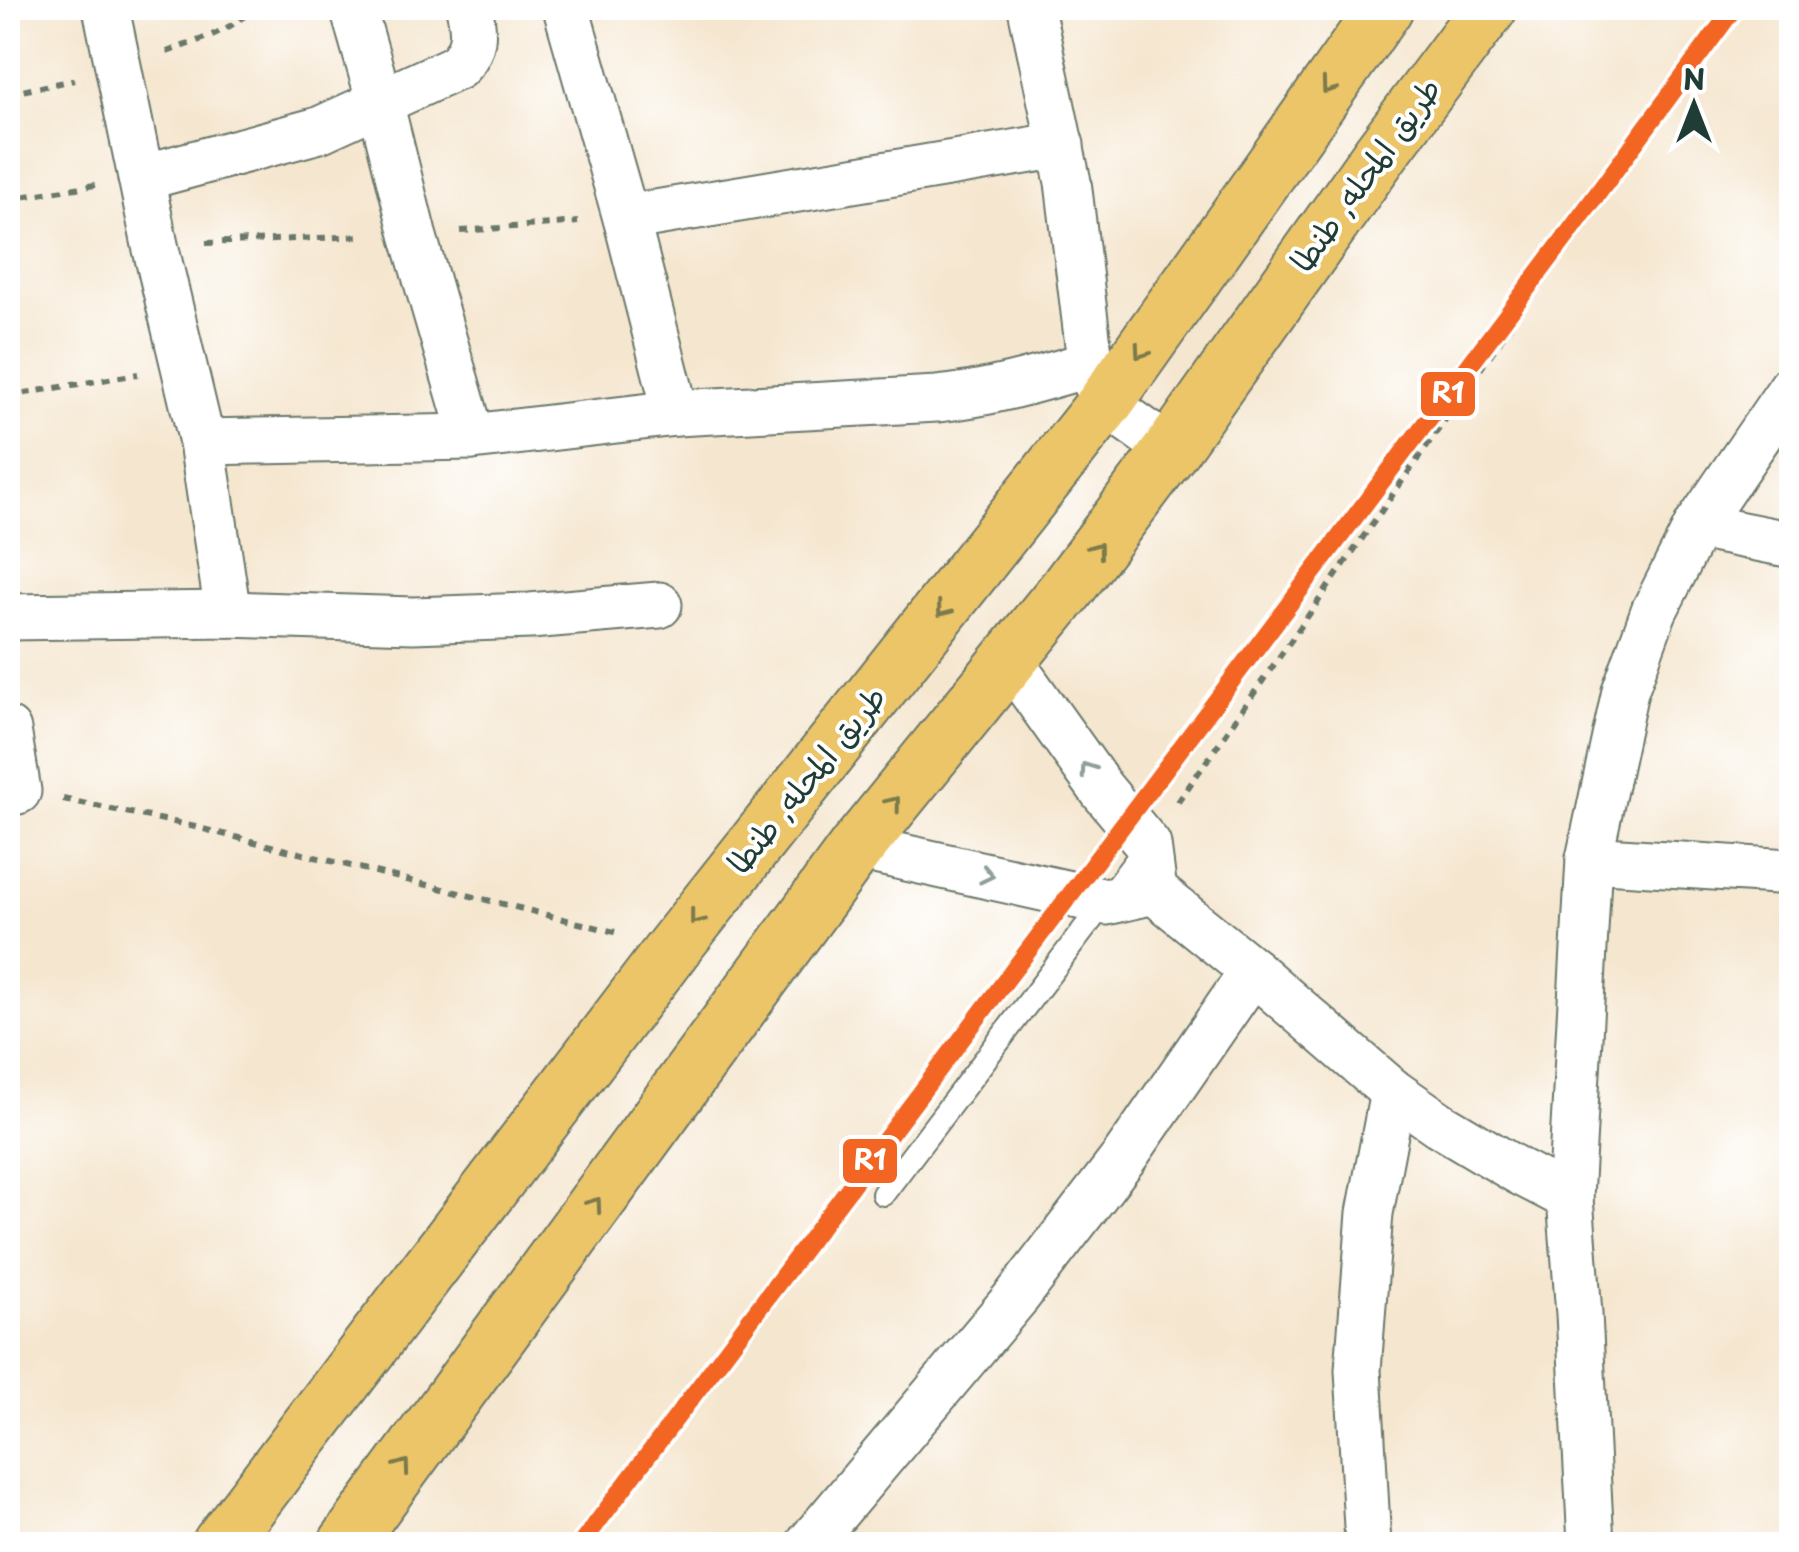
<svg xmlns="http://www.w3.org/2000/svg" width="1799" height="1552" font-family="'Playpen Sans','Playpen Sans Arabic',sans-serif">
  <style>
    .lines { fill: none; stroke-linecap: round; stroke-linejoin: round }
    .service-casing { stroke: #6a786a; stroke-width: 26 }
    .minor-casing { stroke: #6a786a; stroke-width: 49 }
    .trunk-casing { stroke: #6a786a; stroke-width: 59 }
    .path { stroke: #6a786a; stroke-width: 6; stroke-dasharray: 8 8; stroke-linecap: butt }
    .service { stroke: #fff; stroke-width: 22 }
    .minor { stroke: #fff; stroke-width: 45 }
    .trunk { stroke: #edc569; stroke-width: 55 }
    .rail-1-casing { stroke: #fff; stroke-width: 25 }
    .rail-1 { stroke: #f26522; stroke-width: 18 }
    .oneway { stroke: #7c7a4c }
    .oneway2 { stroke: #8f9e9a }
    .labels { text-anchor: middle; stroke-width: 8; stroke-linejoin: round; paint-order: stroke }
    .street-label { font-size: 32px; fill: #1f3d34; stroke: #fff }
    .line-badge { stroke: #fff; stroke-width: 4 }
    .badge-label { font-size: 28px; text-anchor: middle; font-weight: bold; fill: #fff }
  </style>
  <rect width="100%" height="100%" fill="#fff"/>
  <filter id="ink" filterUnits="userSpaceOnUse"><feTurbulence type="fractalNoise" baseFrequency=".01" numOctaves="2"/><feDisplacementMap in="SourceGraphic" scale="20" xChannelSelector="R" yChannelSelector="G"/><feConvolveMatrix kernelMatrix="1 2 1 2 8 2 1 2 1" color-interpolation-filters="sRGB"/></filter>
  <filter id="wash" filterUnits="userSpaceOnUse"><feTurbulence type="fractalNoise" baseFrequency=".0048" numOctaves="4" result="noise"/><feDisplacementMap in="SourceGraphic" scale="40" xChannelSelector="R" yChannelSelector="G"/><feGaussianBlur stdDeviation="2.25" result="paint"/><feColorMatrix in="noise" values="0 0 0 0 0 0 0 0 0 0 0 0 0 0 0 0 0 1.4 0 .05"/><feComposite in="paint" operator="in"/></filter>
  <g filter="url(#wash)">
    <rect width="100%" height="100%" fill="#f5e6cf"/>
  </g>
  <g filter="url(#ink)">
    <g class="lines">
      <defs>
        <path id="service" d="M883 1194 1147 846"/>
        <g id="minor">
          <path d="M106 8 155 245 202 442 228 614"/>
          <path d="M353 8 380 102 413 234 472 437"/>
          <path d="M566 8 626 218 676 413"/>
          <path d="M1031 8 1068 182 1092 377 1105 403 1171 450"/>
          <path d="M141 178 319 130 457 67C475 49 475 32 469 8"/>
          <path d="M626 218 1061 145"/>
          <path d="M202 442 472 437 676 413 937 399C990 394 1039 379 1090 364"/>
          <path d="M1697 526 1792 545"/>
          <path d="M8 617 228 614 413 620 530 616 659 605"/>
          <path d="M1010 661 1102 790 1148 845 1154 891 1253 971 1393 1092 1439 1124 1518 1171 1570 1198"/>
          <path d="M8 730 18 791"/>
          <path d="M857 847 1106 902 1154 891"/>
          <path d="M1589 859 1792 872"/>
          <path d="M809 1544 1018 1295 1125 1156 1253 971"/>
          <path d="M1368 1544 1358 1370 1370 1213 1393 1092"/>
          <path d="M1591 1544 1579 1314 1570 1198 1589 859 1625 691 1654 611 1697 526 1792 387"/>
        </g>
        <g id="trunk">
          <path d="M220 1544 674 947 1105 403 1385 8"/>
          <path d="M346 1544 857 847 1066 590 1171 450 1381 153 1489 8"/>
        </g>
      </defs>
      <use href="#service" class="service-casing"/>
      <use href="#minor" class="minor-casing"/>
      <use href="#trunk" class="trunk-casing"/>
      <g class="path">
        <path d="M167 52C198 40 230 32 253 8"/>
        <path d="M8 94 74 80"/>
        <path d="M8 199 95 185"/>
        <path d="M461 231 578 222"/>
        <path d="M206 243 364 236"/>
        <path d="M8 396 138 374"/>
        <path d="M63 799 183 824 615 932"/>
        <path d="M1178 802 1535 291"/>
      </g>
      <use href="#service" class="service"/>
      <use href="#minor" class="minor"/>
      <use href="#trunk" class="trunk"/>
      <defs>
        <path id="rail-1" d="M581 1544 1565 238 1734 8"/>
      </defs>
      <use href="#rail-1" class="rail-1-casing"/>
      <use href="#rail-1" class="rail-1"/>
    </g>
    <defs><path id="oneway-chevron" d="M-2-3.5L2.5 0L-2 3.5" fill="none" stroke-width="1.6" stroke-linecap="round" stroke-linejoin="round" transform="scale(2.5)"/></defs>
    <g class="oneway">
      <use href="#oneway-chevron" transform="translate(1328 87) rotate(126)"/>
      <use href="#oneway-chevron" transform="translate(1141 352) rotate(125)"/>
      <use href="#oneway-chevron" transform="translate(1097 549) rotate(-53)"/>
      <use href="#oneway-chevron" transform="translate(943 610) rotate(128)"/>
      <use href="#oneway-chevron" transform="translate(894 803) rotate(-51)"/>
      <use href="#oneway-chevron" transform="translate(696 918) rotate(128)"/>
      <use href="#oneway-chevron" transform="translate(595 1204) rotate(-54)"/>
      <use href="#oneway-chevron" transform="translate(403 1466) rotate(-54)"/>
    </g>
    <g class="oneway2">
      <use href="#oneway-chevron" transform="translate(1087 769) rotate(-125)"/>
      <use href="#oneway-chevron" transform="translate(987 875) rotate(12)"/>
    </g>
  </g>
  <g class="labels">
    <g class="street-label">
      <text transform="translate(1366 175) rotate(-54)" y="11">طريق المحله, طنطا</text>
      <text transform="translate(807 780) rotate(-51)" y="11">طريق المحله, طنطا</text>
    </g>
  </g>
  <g class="line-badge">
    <rect x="1419" y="370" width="58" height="48" rx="10" fill="#f26522"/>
    <rect x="841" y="1137" width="58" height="48" rx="10" fill="#f26522"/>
  </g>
  <g class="badge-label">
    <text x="1448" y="403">R1</text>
    <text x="870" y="1170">R1</text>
  </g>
  <rect width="1799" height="1552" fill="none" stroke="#fff" stroke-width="40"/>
  <g transform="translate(1694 105)" stroke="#ffffff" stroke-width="8" paint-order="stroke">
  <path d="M0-8L18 38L0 25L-18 38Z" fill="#1f3d34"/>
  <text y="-15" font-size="28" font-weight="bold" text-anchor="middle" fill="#1f3d34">N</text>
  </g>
</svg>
